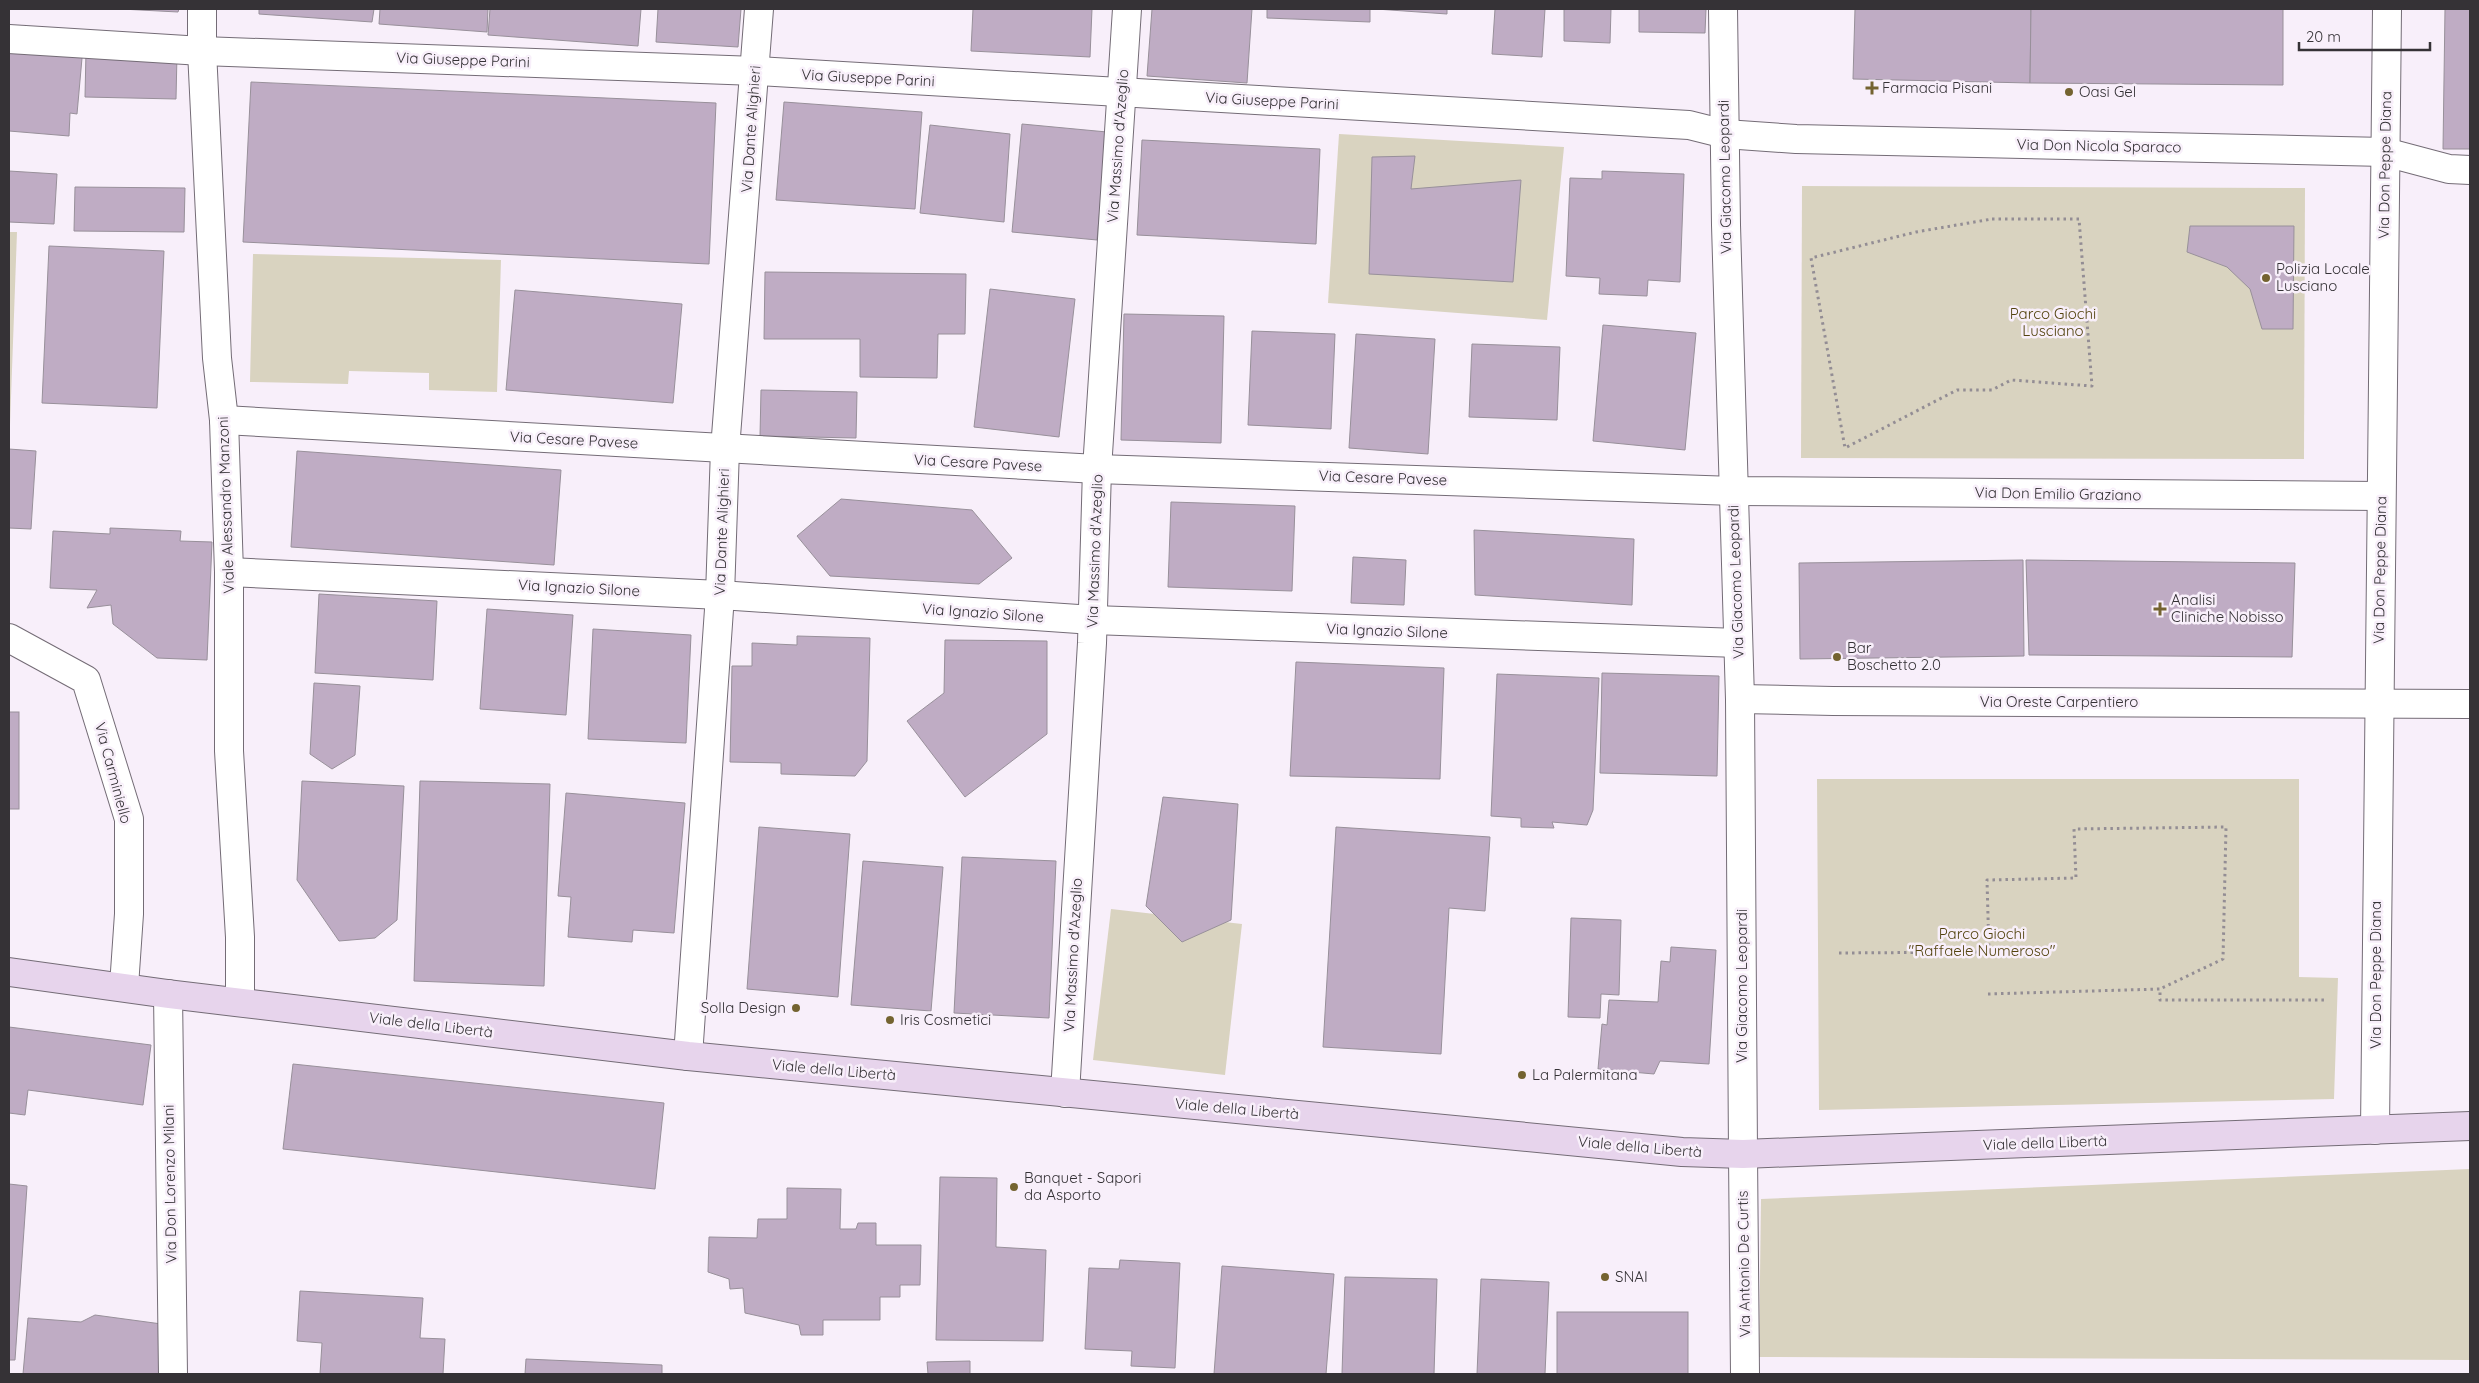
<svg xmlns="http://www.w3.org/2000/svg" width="2479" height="1383" font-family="Quicksand,sans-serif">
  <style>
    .green { fill: #d9d3c0 }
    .building { fill: #bfacc4; stroke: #98909a }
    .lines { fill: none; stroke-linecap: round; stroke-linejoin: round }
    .minor-casing { stroke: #746c76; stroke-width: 30 }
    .tertiary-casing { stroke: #746c76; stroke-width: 30 }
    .secondary-casing { stroke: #746c76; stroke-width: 30 }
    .path { stroke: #938d94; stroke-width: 3; stroke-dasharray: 2.5 4; stroke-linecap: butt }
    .minor { stroke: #fff; stroke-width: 28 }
    .tertiary { stroke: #fff; stroke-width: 28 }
    .secondary { stroke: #e7d4ec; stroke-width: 28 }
    .poi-dot { fill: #746330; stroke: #f8effa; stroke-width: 2 }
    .labels { text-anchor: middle; stroke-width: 5; stroke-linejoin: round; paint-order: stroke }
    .street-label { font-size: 15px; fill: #353236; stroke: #f8effa }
    .poi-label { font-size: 15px; fill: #353236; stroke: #f8effa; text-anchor: start }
    .park-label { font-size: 15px; fill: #53430f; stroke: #f8effa }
  </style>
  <rect width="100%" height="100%" fill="#f8effa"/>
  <g class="green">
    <path d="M1339 134 1564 147 1547 320 1328 303Z"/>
    <path d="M1802 186 2305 188 2304 459 1801 458Z"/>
    <path d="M9 232H17L10 425H9Z"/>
    <path d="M253 254 501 260 497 392 429 390V373L349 371 348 384 250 382Z"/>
    <path d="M1817 779H2299V977L2338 978 2334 1099 1819 1110Z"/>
    <path d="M1111 909 1242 924 1225 1075 1093 1060Z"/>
    <path d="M2470 1169V1360L1759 1357 1761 1199Z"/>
  </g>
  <g class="building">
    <path d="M121 9H179L178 12Z"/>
    <path d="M259 9H374L372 22 259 14Z"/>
    <path d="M380 9H488L487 32 379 24Z"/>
    <path d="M490 9H641L638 46 488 35Z"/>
    <path d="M658 9H741L738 47 656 42Z"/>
    <path d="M973 9H1092L1090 57 971 51Z"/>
    <path d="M1152 9H1252L1247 83 1147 76Z"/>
    <path d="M1267 9H1370V22L1267 18Z"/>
    <path d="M1376 9H1447V14Z"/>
    <path d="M1495 9H1545L1542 57 1492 54Z"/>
    <path d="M1564 9H1611L1610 43 1564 41Z"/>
    <path d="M1639 9H1706L1705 33 1639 32Z"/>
    <path d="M1855 9H2031L2030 83 1853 79Z"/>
    <path d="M2031 9H2283V85L2030 83Z"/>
    <path d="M2445 9H2470V149H2443Z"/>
    <path d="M9 41 83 47 77 114 70 113 69 136 9 131Z"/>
    <path d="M86 51 177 54 176 99 85 97Z"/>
    <path d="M251 82 716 103 709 264 243 242Z"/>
    <path d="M784 102 922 112 915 209 776 200Z"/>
    <path d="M1022 124 1107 132 1097 240 1012 232Z"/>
    <path d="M930 125 1010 134 1004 222 920 213Z"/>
    <path d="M1142 140 1320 149 1316 244 1137 235Z"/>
    <path d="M1415 156 1411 189 1521 180 1513 282 1369 274 1372 157Z"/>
    <path d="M9 171 57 174 54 224 9 222Z"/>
    <path d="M1602 171 1684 174 1680 282 1648 280 1647 296 1599 294 1600 278 1566 276 1570 178 1602 179Z"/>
    <path d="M75 187 185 188 184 232 74 231Z"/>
    <path d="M2190 226H2294L2293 329H2262L2250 289 2227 267 2187 252Z"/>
    <path d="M49 246 164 251 157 408 42 403Z"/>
    <path d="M765 272 966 274 965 334H938L937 378 860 377V339H764Z"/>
    <path d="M990 289 1075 299 1059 437 974 427Z"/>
    <path d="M515 290 682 304 673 403 506 390Z"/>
    <path d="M1124 314 1224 316 1221 443 1121 440Z"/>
    <path d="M1603 325 1696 333 1685 450 1593 441Z"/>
    <path d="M1252 331 1335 334 1331 429 1248 425Z"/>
    <path d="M1356 334 1435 339 1428 454 1349 448Z"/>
    <path d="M1472 344 1560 347 1557 420 1469 417Z"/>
    <path d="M761 390 857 392 856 438 760 436Z"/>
    <path d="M9 449 36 451 31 529 9 528Z"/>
    <path d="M297 451 561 470 554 565 291 547Z"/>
    <path d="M841 499 972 510 1012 558 979 584 830 576 797 536Z"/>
    <path d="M1171 502 1295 506 1292 591 1168 587Z"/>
    <path d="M110 528 181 531 180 541 212 542 207 660 157 658 113 624 111 605 87 608 97 590 50 588 53 531 110 534Z"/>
    <path d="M1474 530 1634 539 1632 605 1475 595Z"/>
    <path d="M1353 557 1406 560 1404 605 1351 603Z"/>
    <path d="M2023 560 2024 656 1800 659 1799 563Z"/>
    <path d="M2026 560 2295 563 2292 657 2029 655Z"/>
    <path d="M319 594 437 601 433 680 315 673Z"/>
    <path d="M487 609 573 615 566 715 480 709Z"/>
    <path d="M593 629 691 635 686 743 588 739Z"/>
    <path d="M797 636 870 638 867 761 855 776 781 774V763L730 762 732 666H752V643L797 645Z"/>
    <path d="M945 640 1047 641V734L965 797 907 721 944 693Z"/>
    <path d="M1296 662 1444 668 1440 779 1290 776Z"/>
    <path d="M1602 673 1719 676 1717 776 1600 773Z"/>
    <path d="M1497 674 1599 678 1593 810 1587 825 1552 822 1554 828 1521 827V818L1491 816Z"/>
    <path d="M314 683 360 686 355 755 332 769 310 754Z"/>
    <rect x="9" y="712" width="10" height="97"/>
    <path d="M302 781 404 786 397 920 375 938 339 941 297 880Z"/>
    <path d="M420 781 550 784 544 986 414 981Z"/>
    <path d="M566 793 685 803 674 933 633 930 632 942 568 937 571 897 558 896Z"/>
    <path d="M1163 797 1238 804 1231 920 1182 942 1146 906Z"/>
    <path d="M759 827 850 834 838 997 747 989Z"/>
    <path d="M1336 827 1490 837 1485 911 1449 908 1441 1054 1323 1047Z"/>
    <path d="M962 857 1056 861 1049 1018 954 1013Z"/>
    <path d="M863 861 943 867 931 1011 851 1005Z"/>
    <path d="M1571 918 1621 920 1619 995 1601 994 1600 1018 1568 1017Z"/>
    <path d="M1671 947 1716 950 1709 1064 1660 1061 1654 1074 1598 1069 1602 1024 1607 1025 1609 1000 1658 1002 1661 961 1670 962Z"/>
    <path d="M9 1027 151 1045 143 1105 28 1090 25 1115 9 1113Z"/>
    <path d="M293 1064 664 1103 655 1189 283 1149Z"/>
    <path d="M940 1177 997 1178 996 1247 1046 1250 1043 1341 936 1340Z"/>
    <path d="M9 1184 27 1186 15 1360H9Z"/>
    <path d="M787 1188 841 1189 840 1229H856L858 1223H876V1245H921L920 1285H900V1297H880V1320H823V1335H801L799 1325 745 1313 743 1288 730 1289 729 1279 708 1272 709 1237 757 1238 758 1219H787Z"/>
    <path d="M1120 1260 1180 1263 1175 1368 1131 1366 1132 1351 1085 1349 1089 1268 1119 1269Z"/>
    <path d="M1222 1266 1334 1274 1326 1374H1214Z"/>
    <path d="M1345 1277 1437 1279 1434 1374H1342Z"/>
    <path d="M1481 1279 1549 1282 1545 1374H1477Z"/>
    <path d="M300 1291 423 1298 420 1338 445 1339 443 1374H320L322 1343 297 1341Z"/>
    <rect x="1557" y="1312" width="131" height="62"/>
    <path d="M95 1315 169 1325 167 1374H23L28 1318 81 1322Z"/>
    <path d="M526 1359 662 1365V1374H525Z"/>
    <path d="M970 1361V1374H928L927 1362Z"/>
  </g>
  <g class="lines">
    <defs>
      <g id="minor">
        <path d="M9 39 202 51 756 71 1689 125 1725 134 1796 139 2385 152 2449 169 2470 170"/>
        <path d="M224 420 1097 469 1734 491 2381 496"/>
        <path d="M229 572 720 595 1093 620 1738 643"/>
        <path d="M9 638 86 680 129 819V914L124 986"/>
        <path d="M1740 699 1833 701 2470 704"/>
        <path d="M168 994 173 1374"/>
        <path d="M688 1056 720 595 725 449 759 9"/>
        <path d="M1065 1093 1092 643 1097 469 1127 9"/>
        <path d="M2375 1130 2387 9"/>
        <path d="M1743 1154 1745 1374"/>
      </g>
      <g id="tertiary">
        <path d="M202 9V51L217 358 224 420 229 572V751L240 937V1001"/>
        <path d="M1723 9 1726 225 1740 699 1743 1154"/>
      </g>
      <path id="secondary" d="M9 972 168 994 688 1056 1682 1152 1743 1154 2470 1126"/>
    </defs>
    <use href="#minor" class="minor-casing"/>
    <use href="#tertiary" class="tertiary-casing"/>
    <use href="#secondary" class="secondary-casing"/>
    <g class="path">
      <path d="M1992 219H2079L2092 386 2011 380 1992 390H1957L1845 448 1811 258 1916 232Z"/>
      <path d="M1839 953 1989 952 1987 880 2076 878 2074 829 2226 827 2223 959 2160 989"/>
      <path d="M1988 994 2160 989V1000H2324"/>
    </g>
    <use href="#minor" class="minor"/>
    <use href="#tertiary" class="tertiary"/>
    <use href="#secondary" class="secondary"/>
  </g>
  <g class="poi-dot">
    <path d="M1869.5 80.5h5v5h5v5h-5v5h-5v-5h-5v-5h5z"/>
    <circle cx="2069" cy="92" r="5"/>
    <circle cx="2266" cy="278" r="5"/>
    <path d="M2157.5 601.5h5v5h5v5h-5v5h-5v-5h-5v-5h5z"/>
    <circle cx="1837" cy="657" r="5"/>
    <circle cx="796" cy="1008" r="5"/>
    <circle cx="890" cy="1020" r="5"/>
    <circle cx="1522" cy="1075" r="5"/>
    <circle cx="1014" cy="1187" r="5"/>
    <circle cx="1605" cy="1277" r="5"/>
  </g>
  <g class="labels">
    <g class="street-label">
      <text transform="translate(463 60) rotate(2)" y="5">Via Giuseppe Parini</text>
      <text transform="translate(868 78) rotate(3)" y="5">Via Giuseppe Parini</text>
      <text transform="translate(1272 101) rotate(3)" y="5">Via Giuseppe Parini</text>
      <text transform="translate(751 129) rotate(-86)" y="5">Via Dante Alighieri</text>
      <text transform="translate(1118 146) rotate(-86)" y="5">Via Massimo d'Azeglio</text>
      <text transform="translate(2099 146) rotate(1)" y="5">Via Don Nicola Sparaco</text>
      <text transform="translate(2385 165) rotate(-89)" y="5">Via Don Peppe Diana</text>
      <text transform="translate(1725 177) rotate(-91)" y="5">Via Giacomo Leopardi</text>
      <text transform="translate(574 440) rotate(3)" y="5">Via Cesare Pavese</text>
      <text transform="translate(978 463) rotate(3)" y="5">Via Cesare Pavese</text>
      <text transform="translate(1383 478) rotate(2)" y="5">Via Cesare Pavese</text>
      <text transform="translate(2058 494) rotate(1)" y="5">Via Don Emilio Graziano</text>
      <text transform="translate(226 505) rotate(-92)" y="5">Viale Alessandro Manzoni</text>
      <text transform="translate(722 532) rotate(-88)" y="5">Via Dante Alighieri</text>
      <text transform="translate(1095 551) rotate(-88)" y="5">Via Massimo d'Azeglio</text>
      <text transform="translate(2380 570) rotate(-89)" y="5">Via Don Peppe Diana</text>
      <text transform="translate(1736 582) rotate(-92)" y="5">Via Giacomo Leopardi</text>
      <text transform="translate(579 588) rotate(3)" y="5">Via Ignazio Silone</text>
      <text transform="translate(983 613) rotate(4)" y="5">Via Ignazio Silone</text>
      <text transform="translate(1387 631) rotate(2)" y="5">Via Ignazio Silone</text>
      <text x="2059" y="707">Via Oreste Carpentiero</text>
      <text transform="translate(113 773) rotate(75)" y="5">Via Carminiello</text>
      <text transform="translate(1073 955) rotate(-87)" y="5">Via Massimo d'Azeglio</text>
      <text transform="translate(2376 975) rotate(-90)" y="5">Via Don Peppe Diana</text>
      <text transform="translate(1742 986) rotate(-90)" y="5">Via Giacomo Leopardi</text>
      <text transform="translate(431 1025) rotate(7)" y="5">Viale della Libertà</text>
      <text transform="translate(834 1070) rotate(5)" y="5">Viale della Libertà</text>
      <text transform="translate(1237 1109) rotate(5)" y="5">Viale della Libertà</text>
      <text transform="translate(2045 1143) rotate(-2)" y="5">Viale della Libertà</text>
      <text transform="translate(1640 1147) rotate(5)" y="5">Viale della Libertà</text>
      <text transform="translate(170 1184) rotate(-91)" y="5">Via Don Lorenzo Milani</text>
      <text transform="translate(1744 1264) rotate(-91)" y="5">Via Antonio De Curtis</text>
    </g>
    <g class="poi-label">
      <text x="1882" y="93">Farmacia Pisani</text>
      <text x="2079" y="97">Oasi Gel</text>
      <text x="2276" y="274">Polizia Locale<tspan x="2276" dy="17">Lusciano</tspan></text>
      <text x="2171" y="605">Analisi<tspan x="2171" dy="17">Cliniche Nobisso</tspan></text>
      <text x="1847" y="653">Bar<tspan x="1847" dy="17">Boschetto 2.0</tspan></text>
      <text x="786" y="1013" text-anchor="end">Solla Design</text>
      <text x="900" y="1025">Iris Cosmetici</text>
      <text x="1532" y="1080">La Palermitana</text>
      <text x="1024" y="1183">Banquet - Sapori<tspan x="1024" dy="17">da Asporto</tspan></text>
      <text x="1615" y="1282">SNAI</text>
    </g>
    <g class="park-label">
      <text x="2053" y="319">Parco Giochi<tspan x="2053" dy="17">Lusciano</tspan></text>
      <text x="1982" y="939">Parco Giochi<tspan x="1982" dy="17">"Raffaele Numeroso"</tspan></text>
    </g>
  </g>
  <rect width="2479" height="1383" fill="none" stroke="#353236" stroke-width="20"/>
  <path d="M2299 42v8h131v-8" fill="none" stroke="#353236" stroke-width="2.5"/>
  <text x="2306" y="42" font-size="15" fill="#353236" stroke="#f8effa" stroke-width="4" paint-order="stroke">20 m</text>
</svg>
